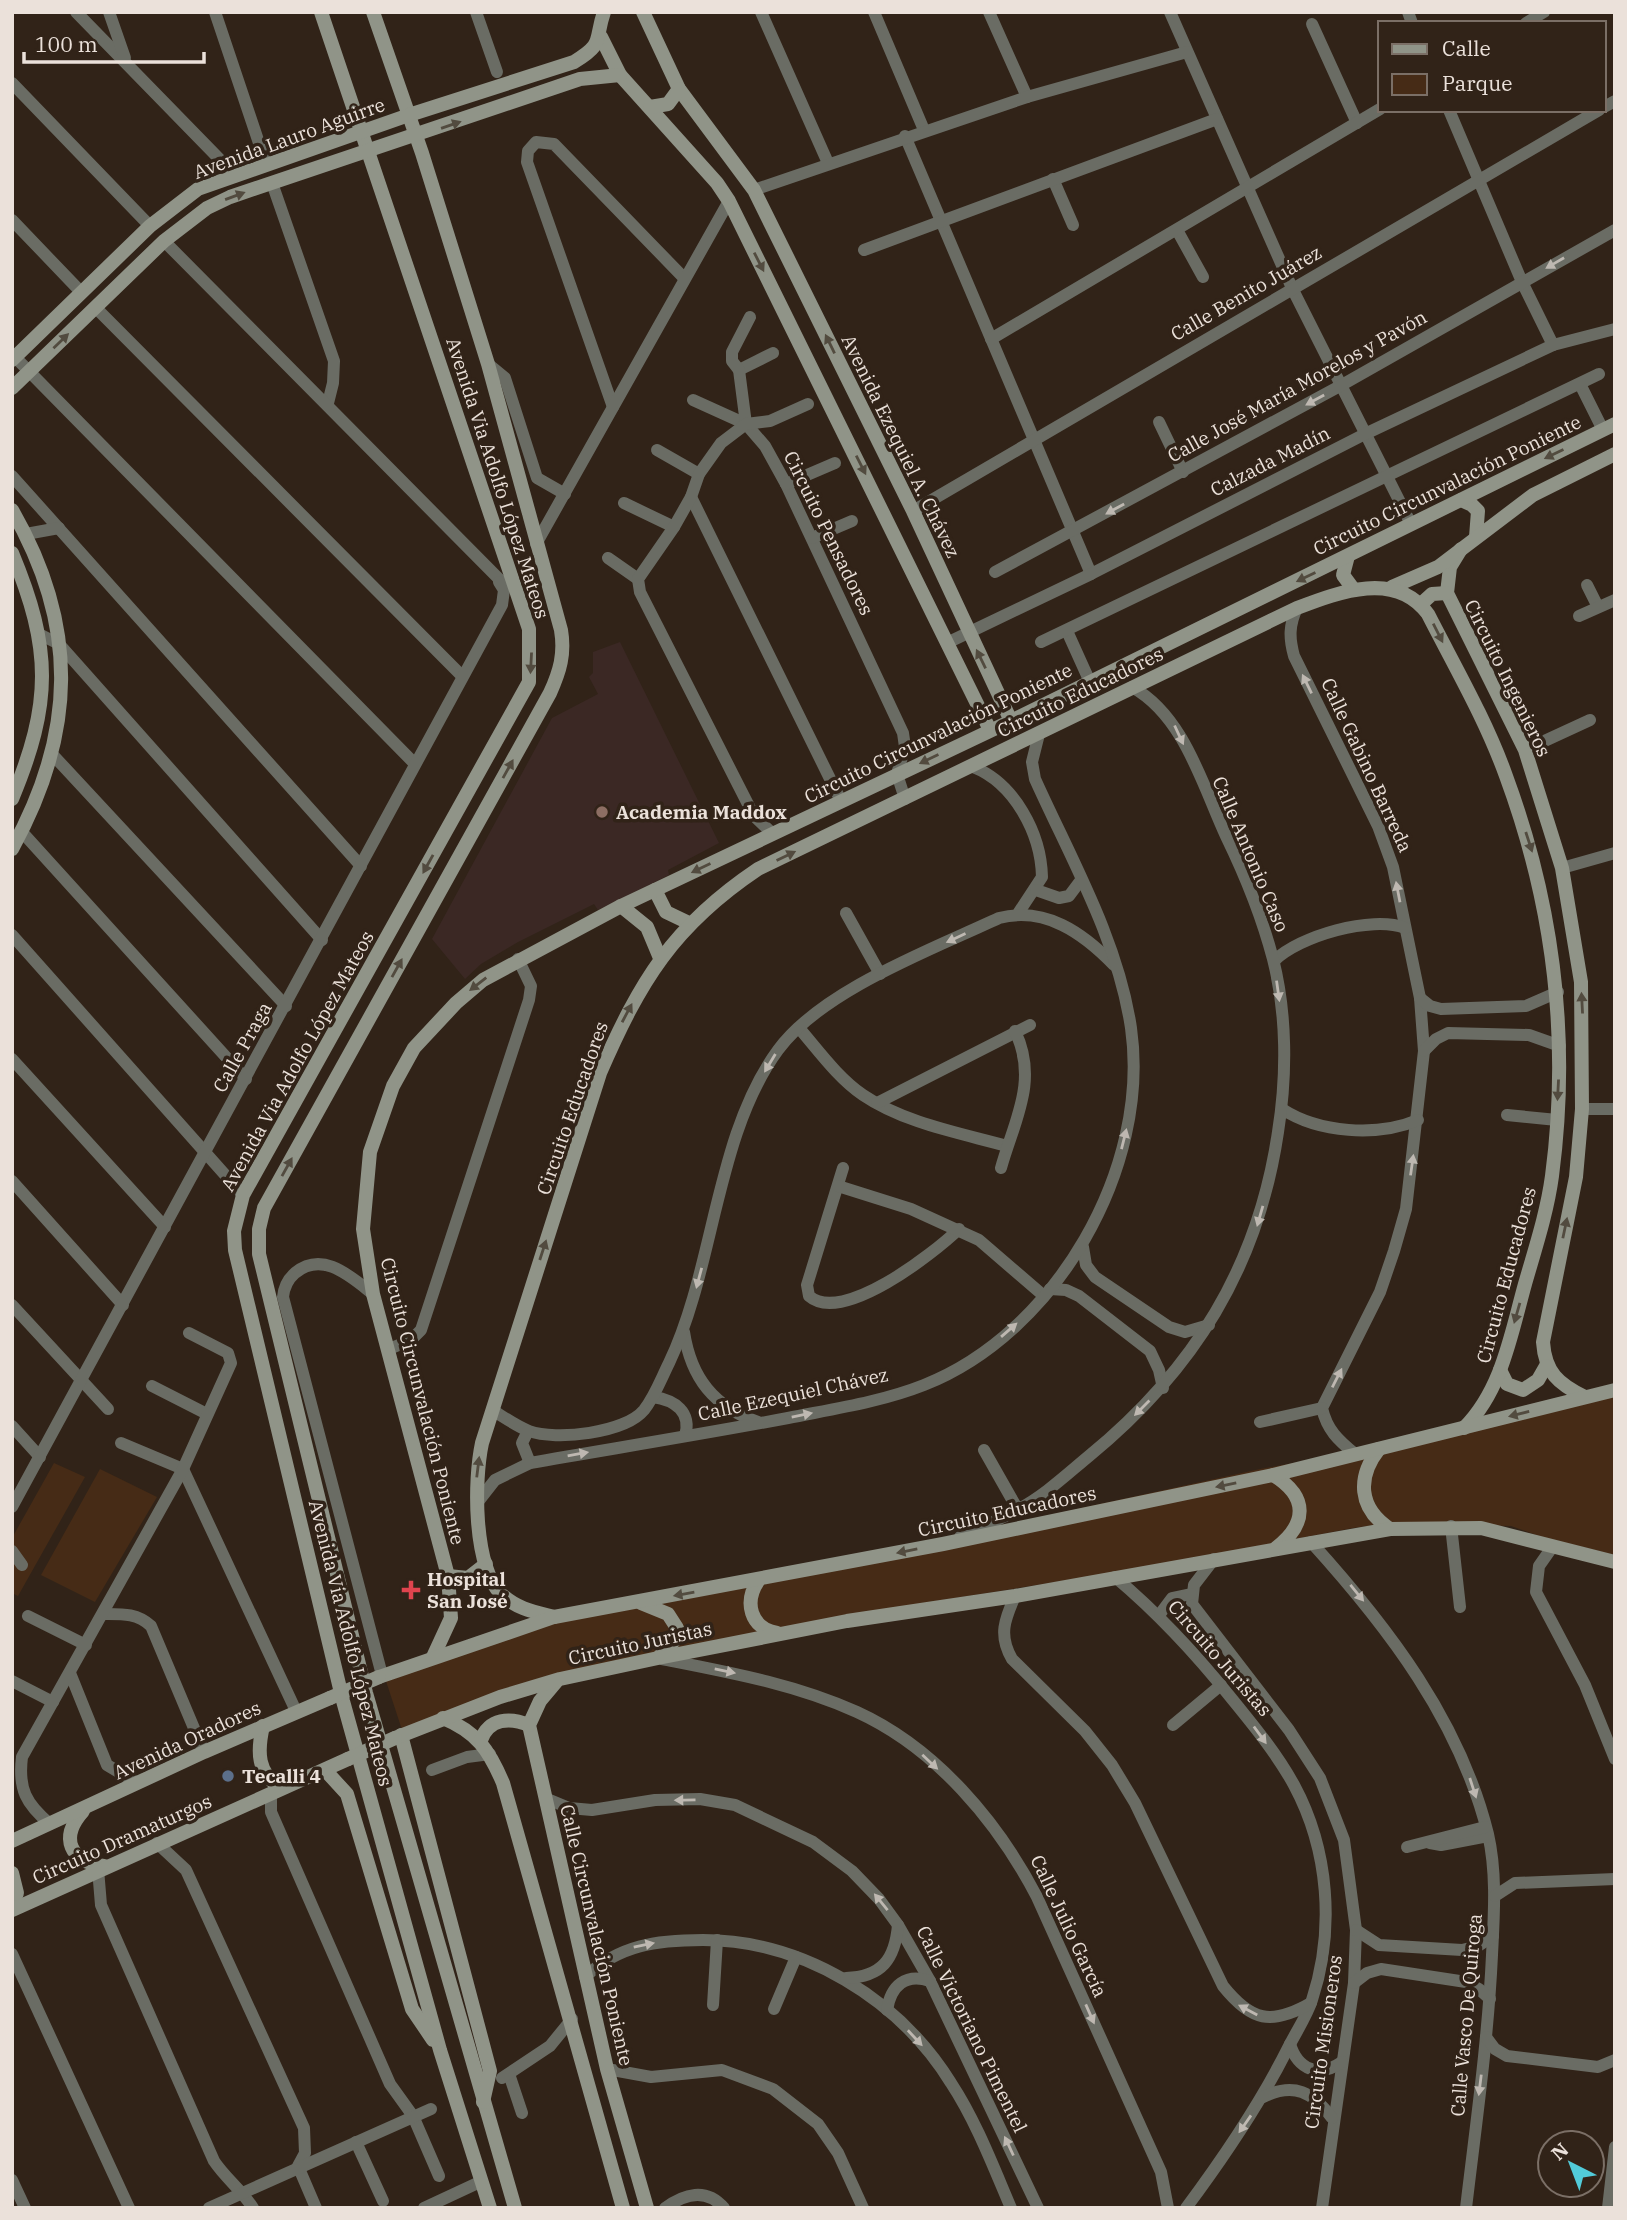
<svg xmlns="http://www.w3.org/2000/svg" width="1627" height="2220" font-family="'IBM Plex Serif',serif">
  <style>
    .education { fill: #3b2824 }
    .green { fill: #462b16 }
    .lines { fill: none; stroke-linecap: round; stroke-linejoin: round }
    .street { stroke: #6a6c64; stroke-width: 12 }
    .secondary { stroke: #909488; stroke-width: 14 }
    .secondary-bridge { stroke: #909488; stroke-width: 14 }
    .oneway { fill: #524b3f }
    .oneway2 { fill: #beb8b1 }
    .education-dot { fill: #8d6e63; stroke: #312318; stroke-width: 2.5 }
    .health-dot { fill: #e0444e; stroke: #312318; stroke-width: 2.5 }
    .service-dot { fill: #5c6f8a; stroke: #312318; stroke-width: 2.5 }
    .labels { text-anchor: middle; stroke-width: 7; stroke-linejoin: round; paint-order: stroke }
    .street-label { font-size: 19px; fill: #ebe1da; stroke: #312318 }
    .poi-label { font-size: 19px; font-weight: bold; fill: #ebe1da; stroke: #312318; text-anchor: start }
  </style>
  <rect width="100%" height="100%" fill="#312318"/>
  <path class="education" d="M620 642 719 843 668 870 669 875 598 910 594 904 518 942 481 964 465 979 432 939 552 718 598 694 589 677 593 673V652Z"/>
  <g class="green">
    <path d="M1615 1396V1555L1542 1537 1511 1526 1390 1523 1353 1528 1143 1568 849 1615 657 1653 403 1733 384 1675 487 1638 1260 1469 1386 1446Z"/>
    <path d="M54 1463 85 1477 18 1596 12 1593V1538Z"/>
    <path d="M100 1469 157 1497 95 1602 41 1575Z"/>
  </g>
  <g class="lines">
    <g class="street">
      <path d="M76 12 234 174"/>
      <path d="M109 12 125 58"/>
      <path d="M215 12 266 164"/>
      <path d="M476 12 497 72"/>
      <path d="M761 12 828 163"/>
      <path d="M874 12 924 130"/>
      <path d="M989 12 1027 97"/>
      <path d="M1170 12 1292 288 1411 524"/>
      <path d="M1408 12 1412 23"/>
      <path d="M1526 23 1544 12"/>
      <path d="M1312 24 1357 123"/>
      <path d="M12 83 150 226"/>
      <path d="M1604 107 1615 101"/>
      <path d="M1449 110 1522 282 1553 345"/>
      <path d="M905 136 1091 574"/>
      <path d="M1053 179 1073 225"/>
      <path d="M272 183 334 361 333 383 328 403"/>
      <path d="M754 190 1027 97 1187 52"/>
      <path d="M12 220 81 292"/>
      <path d="M1177 230 1203 277"/>
      <path d="M164 241 505 585"/>
      <path d="M864 250 1217 119"/>
      <path d="M96 308 462 676"/>
      <path d="M991 339 1380 109"/>
      <path d="M12 354 415 764"/>
      <path d="M488 364 505 378 537 478 565 494"/>
      <path d="M739 370 773 353"/>
      <path d="M1580 384 1603 430"/>
      <path d="M693 400 746 424 765 446 786 484 903 733 905 747 897 774 905 799"/>
      <path d="M613 407 527 162 528 151 536 142 554 144 684 278"/>
      <path d="M1159 422 1183 472"/>
      <path d="M746 424 739 370 732 361V352L750 317"/>
      <path d="M657 450 699 474"/>
      <path d="M12 476 361 866"/>
      <path d="M786 484 835 463"/>
      <path d="M691 497 841 801"/>
      <path d="M624 503 674 527"/>
      <path d="M913 511 1599 110"/>
      <path d="M26 534 59 528"/>
      <path d="M812 538 852 521"/>
      <path d="M536 544 729 201"/>
      <path d="M608 558 638 579"/>
      <path d="M995 572 1340 386 1615 230"/>
      <path d="M1587 585 1598 607"/>
      <path d="M1297 608C1289 625 1289 638 1294 656L1378 826 1393 867 1420 998 1424 1051 1406 1209 1394 1251 1380 1292 1322 1408C1327 1430 1338 1440 1355 1454"/>
      <path d="M1579 616 1615 600"/>
      <path d="M1067 631 1090 682"/>
      <path d="M37 633 59 644 322 940"/>
      <path d="M949 642 1091 574 1365 434 1553 345 1615 329"/>
      <path d="M1041 642 1599 374"/>
      <path d="M1525 750 1590 720"/>
      <path d="M52 754 286 1006"/>
      <path d="M973 767C1014 783 1041 833 1042 877L1019 912"/>
      <path d="M22 832 246 1079"/>
      <path d="M773 834 754 816 640 592 638 579 674 527 691 497 699 474 721 443 746 424 770 421 808 404"/>
      <path d="M1562 868 1615 853"/>
      <path d="M1036 890 1059 898 1069 896 1081 880"/>
      <path d="M846 913 880 974"/>
      <path d="M12 935 243 1195"/>
      <path d="M1274 961C1299 936 1372 915 1405 928"/>
      <path d="M1420 998 1430 1006 1441 1009 1526 1006 1558 992"/>
      <path d="M799 1028C818 1050 838 1078 863 1095 904 1123 960 1133 1007 1146"/>
      <path d="M1424 1051 1436 1039 1448 1033 1529 1035 1560 1046"/>
      <path d="M12 1059 165 1227"/>
      <path d="M877 1103 1030 1025"/>
      <path d="M1282 1109C1319 1133 1377 1137 1418 1120"/>
      <path d="M1582 1109H1615"/>
      <path d="M1507 1115 1557 1120"/>
      <path d="M843 1168 807 1285 809 1296C842 1325 933 1254 959 1229"/>
      <path d="M1001 1168C1014 1121 1039 1081 1015 1031"/>
      <path d="M12 1181 123 1305"/>
      <path d="M838 1186 911 1209 979 1240 1044 1296"/>
      <path d="M1083 1247 1086 1265 1095 1277 1169 1327 1185 1332 1209 1325"/>
      <path d="M1050 1289 1066 1290 1079 1296 1150 1351 1159 1370 1163 1388"/>
      <path d="M373 1294C351 1277 323 1250 295 1273 287 1280 284 1287 283 1297L382 1675"/>
      <path d="M12 1305 108 1409"/>
      <path d="M684 1332C691 1378 714 1407 758 1422"/>
      <path d="M389 1349 411 1340 421 1330 529 1000 531 986 518 959"/>
      <path d="M152 1386 207 1414"/>
      <path d="M653 1397C675 1400 692 1412 685 1436"/>
      <path d="M492 1410C504 1417 516 1426 529 1431 556 1441 625 1433 644 1410 655 1396 661 1379 669 1363 715 1267 715 1136 778 1050 822 990 933 949 999 918 1045 906 1083 933 1114 965"/>
      <path d="M1260 1422 1322 1408"/>
      <path d="M12 1426 40 1457"/>
      <path d="M528 1431 522 1443 530 1463"/>
      <path d="M121 1443 183 1469"/>
      <path d="M984 1450 1018 1510"/>
      <path d="M183 1469 296 1711"/>
      <path d="M477 1503 495 1480 530 1463C616 1448 703 1434 788 1418 833 1409 881 1402 924 1385 1056 1333 1151 1168 1131 1028 1118 940 1071 859 1035 779L1032 762 1039 734"/>
      <path d="M12 1507 502 605 504 590 499 582"/>
      <path d="M1451 1526 1460 1607"/>
      <path d="M960 1537C979 1528 999 1520 1017 1510 1044 1496 1066 1475 1089 1456 1194 1370 1258 1267 1278 1132 1287 1076 1287 1014 1273 959 1262 917 1245 875 1226 836 1202 784 1184 716 1132 687"/>
      <path d="M1311 1542C1388 1627 1460 1721 1488 1834 1497 1873 1494 1915 1492 1955 1488 2040 1476 2124 1466 2208"/>
      <path d="M1553 1546 1539 1566 1536 1592 1585 1685 1615 1759"/>
      <path d="M12 1551 22 1565"/>
      <path d="M1214 1559 1194 1585 1192 1604 1289 1730 1320 1778 1344 1840 1356 1930 1354 1983 1322 2208"/>
      <path d="M1115 1577C1159 1614 1196 1654 1232 1699 1254 1726 1277 1754 1294 1785 1329 1850 1335 1930 1312 2000 1307 2016 1296 2032 1288 2048 1260 2104 1224 2157 1186 2208"/>
      <path d="M1015 1596C1005 1619 998 1635 1012 1659L1085 1731 1112 1765 1135 1803 1223 1986C1251 2021 1271 2026 1311 2003"/>
      <path d="M103 1614C122 1614 137 1613 151 1626L204 1752"/>
      <path d="M1160 1614 1172 1598 1191 1594"/>
      <path d="M28 1616 86 1645"/>
      <path d="M662 1659C728 1672 795 1684 857 1712 936 1748 998 1822 1037 1897L1161 2172 1168 2208"/>
      <path d="M70 1673 107 1765 137 1783"/>
      <path d="M12 1681 53 1702"/>
      <path d="M1173 1725 1221 1685"/>
      <path d="M432 1770 467 1757 490 1754"/>
      <path d="M271 1793V1812L390 2084 413 2116 439 2176"/>
      <path d="M545 1798 569 1808 592 1810 655 1800 700 1799 735 1805 813 1842 852 1871 879 1899 898 1925 930 1981 1038 2208"/>
      <path d="M50 1824C26 1804 18 1789 22 1757L183 1469 231 1363 228 1353 189 1333"/>
      <path d="M157 1843 186 1870 304 2128 305 2153 298 2166 316 2208"/>
      <path d="M1430 1843 1441 1845 1488 1836"/>
      <path d="M1407 1847 1485 1827"/>
      <path d="M98 1869 101 1905 214 2161C226 2179 242 2190 253 2208"/>
      <path d="M1495 1896 1515 1883 1615 1879"/>
      <path d="M1356 1930 1379 1945 1462 1950 1478 1946 1493 1936"/>
      <path d="M12 1954 129 2208"/>
      <path d="M585 1977C619 1945 657 1940 703 1940 803 1940 899 1999 951 2083 976 2121 993 2166 1011 2208"/>
      <path d="M846 1978C882 1977 895 1959 898 1925"/>
      <path d="M1354 1983 1367 1973 1381 1969 1466 1982 1479 1989 1490 1999"/>
      <path d="M713 2005 717 1940"/>
      <path d="M774 2009 796 1957"/>
      <path d="M887 2010C891 1985 906 1973 930 1981"/>
      <path d="M1486 2037 1495 2049 1507 2056 1598 2067 1615 2060"/>
      <path d="M1290 2044C1298 2070 1319 2078 1342 2062"/>
      <path d="M607 2069 651 2077 722 2070 773 2089 818 2124 838 2153 863 2208"/>
      <path d="M509 2074 522 2113"/>
      <path d="M502 2078 550 2046 572 2019"/>
      <path d="M1263 2097C1294 2082 1313 2092 1332 2118"/>
      <path d="M356 2142 383 2201"/>
      <path d="M12 2180 25 2208"/>
      <path d="M209 2208 431 2109"/>
      <path d="M424 2208 482 2181"/>
      <path d="M665 2208C684 2194 706 2187 724 2208"/>
      <path d="M1608 2208 1615 2147"/>
    </g>
    <g class="secondary">
      <path d="M321 12 529 629V682L243 1195 234 1231 235 1250 343 1701 440 2050 490 2208"/>
      <path d="M373 12 422 153 488 364 561 630C565 654 560 671 550 693L264 1208 259 1229V1254L366 1693 515 2208"/>
      <path d="M643 12 679 89 754 190 913 511 1011 721"/>
      <path d="M601 37 620 75 717 183 729 201 990 730"/>
      <path d="M650 107 668 104 679 89"/>
      <path d="M12 360 150 226 198 189 409 115 574 62C605 43 594 41 604 12"/>
      <path d="M12 388 164 241 207 208 230 197 580 79 620 75"/>
      <path d="M1461 500 1472 505 1478 511 1476 537"/>
      <path d="M12 510C79 626 76 733 12 849"/>
      <path d="M1461 549 1450 567 1447 593 1525 750 1562 868 1581 982 1582 1109 1576 1177 1543 1342C1545 1372 1558 1384 1585 1397"/>
      <path d="M12 553C52 649 52 703 12 799"/>
      <path d="M1348 556 1343 575 1354 590"/>
      <path d="M1392 587 1438 567 1533 495 1615 454"/>
      <path d="M1421 604 1432 594 1447 593"/>
      <path d="M655 890 666 912 689 923"/>
      <path d="M621 906 647 927 660 958"/>
      <path d="M1500 1370 1507 1384 1523 1390 1538 1380 1546 1366"/>
      <path d="M1379 1449C1357 1477 1358 1508 1390 1529"/>
      <path d="M1273 1475C1309 1497 1307 1524 1276 1548"/>
      <path d="M448 1576 468 1578 486 1564"/>
      <path d="M758 1581C744 1602 750 1628 777 1633"/>
      <path d="M641 1603 668 1614 677 1628 674 1641 659 1657"/>
      <path d="M554 1617C534 1612 517 1609 501 1594 473 1565 474 1480 482 1443L600 1073C640 981 673 926 758 869L1297 608C1339 592 1396 570 1428 614 1455 667 1486 720 1506 776 1554 906 1570 1039 1552 1176 1547 1213 1535 1249 1525 1284 1511 1334 1502 1390 1464 1428"/>
      <path d="M433 1657 451 1618 448 1576 373 1294 363 1229 370 1152 393 1086 414 1048 456 1003 483 980 621 906 1011 721 1615 424"/>
      <path d="M379 1677 554 1617 943 1544 1273 1475 1615 1390"/>
      <path d="M556 1682 540 1701 529 1725 607 2069 647 2208"/>
      <path d="M443 1718C477 1732 489 1750 503 1783L623 2208"/>
      <path d="M263 1726C257 1752 257 1773 281 1788"/>
      <path d="M401 1735 490 2071 483 2102"/>
      <path d="M395 1738 500 1697 560 1679 658 1658 847 1621 1015 1596 1390 1529 1481 1528 1615 1562"/>
      <path d="M481 1740C489 1718 510 1717 529 1725"/>
      <path d="M325 1770 347 1794 412 2009 433 2040"/>
      <path d="M83 1811C59 1838 70 1862 104 1866"/>
      <path d="M12 1841 204 1752 330 1698"/>
      <path d="M12 1873 17 1893 12 1905"/>
      <path d="M12 1910 348 1759"/>
    </g>
    <g class="secondary-bridge">
      <path d="M330 1698 379 1677"/>
      <path d="M348 1759 395 1738"/>
    </g>
  </g>
  <defs><path id="oneway-solid" d="M-6-.8H1V-3.2L6.5 0L1 3.2V.8H-6Z" transform="scale(1.75)"/></defs>
  <g class="oneway">
    <use href="#oneway-solid" transform="translate(451 125) rotate(-19)"/>
    <use href="#oneway-solid" transform="translate(235 196) rotate(-20)"/>
    <use href="#oneway-solid" transform="translate(759 262) rotate(63)"/>
    <use href="#oneway-solid" transform="translate(61 341) rotate(-44)"/>
    <use href="#oneway-solid" transform="translate(830 344) rotate(-116)"/>
    <use href="#oneway-solid" transform="translate(1554 454) rotate(154)"/>
    <use href="#oneway-solid" transform="translate(861 465) rotate(63)"/>
    <use href="#oneway-solid" transform="translate(1306 577) rotate(154)"/>
    <use href="#oneway-solid" transform="translate(1438 633) rotate(63)"/>
    <use href="#oneway-solid" transform="translate(981 659) rotate(-116)"/>
    <use href="#oneway-solid" transform="translate(531 663) rotate(93)"/>
    <use href="#oneway-solid" transform="translate(929 759) rotate(154)"/>
    <use href="#oneway-solid" transform="translate(508 769) rotate(-61)"/>
    <use href="#oneway-solid" transform="translate(1529 842) rotate(72)"/>
    <use href="#oneway-solid" transform="translate(786 856) rotate(-26)"/>
    <use href="#oneway-solid" transform="translate(428 864) rotate(119)"/>
    <use href="#oneway-solid" transform="translate(701 868) rotate(154)"/>
    <use href="#oneway-solid" transform="translate(397 968) rotate(-61)"/>
    <use href="#oneway-solid" transform="translate(478 984) rotate(142)"/>
    <use href="#oneway-solid" transform="translate(1582 1003) rotate(-93)"/>
    <use href="#oneway-solid" transform="translate(627 1013) rotate(-62)"/>
    <use href="#oneway-solid" transform="translate(1558 1090) rotate(93)"/>
    <use href="#oneway-solid" transform="translate(287 1167) rotate(-61)"/>
    <use href="#oneway-solid" transform="translate(1565 1228) rotate(-78)"/>
    <use href="#oneway-solid" transform="translate(543 1250) rotate(-72)"/>
    <use href="#oneway-solid" transform="translate(1517 1313) rotate(106)"/>
    <use href="#oneway-solid" transform="translate(1519 1414) rotate(166)"/>
    <use href="#oneway-solid" transform="translate(478 1467) rotate(-83)"/>
    <use href="#oneway-solid" transform="translate(1226 1485) rotate(168)"/>
    <use href="#oneway-solid" transform="translate(907 1551) rotate(169)"/>
    <use href="#oneway-solid" transform="translate(684 1594) rotate(170)"/>
  </g>
  <g class="oneway2">
    <use href="#oneway-solid" transform="translate(1555 263) rotate(150)"/>
    <use href="#oneway-solid" transform="translate(1315 400) rotate(151)"/>
    <use href="#oneway-solid" transform="translate(1115 509) rotate(151)"/>
    <use href="#oneway-solid" transform="translate(1307 684) rotate(-116)"/>
    <use href="#oneway-solid" transform="translate(1179 735) rotate(65)"/>
    <use href="#oneway-solid" transform="translate(1398 892) rotate(-101)"/>
    <use href="#oneway-solid" transform="translate(956 938) rotate(155)"/>
    <use href="#oneway-solid" transform="translate(1278 991) rotate(82)"/>
    <use href="#oneway-solid" transform="translate(770 1063) rotate(121)"/>
    <use href="#oneway-solid" transform="translate(1124 1139) rotate(-76)"/>
    <use href="#oneway-solid" transform="translate(1412 1165) rotate(-82)"/>
    <use href="#oneway-solid" transform="translate(1260 1216) rotate(106)"/>
    <use href="#oneway-solid" transform="translate(699 1278) rotate(105)"/>
    <use href="#oneway-solid" transform="translate(1009 1330) rotate(-41)"/>
    <use href="#oneway-solid" transform="translate(1337 1378) rotate(-63)"/>
    <use href="#oneway-solid" transform="translate(1142 1408) rotate(135)"/>
    <use href="#oneway-solid" transform="translate(802 1415) rotate(-11)"/>
    <use href="#oneway-solid" transform="translate(578 1454) rotate(-10)"/>
    <use href="#oneway-solid" transform="translate(1357 1593) rotate(51)"/>
    <use href="#oneway-solid" transform="translate(725 1671) rotate(11)"/>
    <use href="#oneway-solid" transform="translate(1260 1735) rotate(54)"/>
    <use href="#oneway-solid" transform="translate(930 1762) rotate(43)"/>
    <use href="#oneway-solid" transform="translate(1473 1788) rotate(72)"/>
    <use href="#oneway-solid" transform="translate(685 1800) rotate(179)"/>
    <use href="#oneway-solid" transform="translate(881 1902) rotate(-129)"/>
    <use href="#oneway-solid" transform="translate(644 1945) rotate(-12)"/>
    <use href="#oneway-solid" transform="translate(1248 2010) rotate(-152)"/>
    <use href="#oneway-solid" transform="translate(1090 2014) rotate(66)"/>
    <use href="#oneway-solid" transform="translate(915 2038) rotate(47)"/>
    <use href="#oneway-solid" transform="translate(1480 2085) rotate(97)"/>
    <use href="#oneway-solid" transform="translate(1245 2124) rotate(125)"/>
    <use href="#oneway-solid" transform="translate(1009 2146) rotate(-115)"/>
  </g>
  <circle class="education-dot" cx="602" cy="812" r="7"/>
  <path class="health-dot" d="M407.5 1579.5h7v7h7v7h-7v7h-7v-7h-7v-7h7z"/>
  <circle class="service-dot" cx="228" cy="1776" r="7"/>
  <g class="labels">
    <g class="street-label">
      <text transform="translate(289 138) rotate(-20)" y="7">Avenida Lauro Aguirre</text>
      <text transform="translate(1246 293) rotate(-30)" y="7">Calle Benito Juárez</text>
      <text transform="translate(1297 386) rotate(-29)" y="7">Calle José María Morelos y Pavón</text>
      <text transform="translate(901 446) rotate(64)" y="7">Avenida Ezequiel A. Chávez</text>
      <text transform="translate(1270 461) rotate(-27)" y="7">Calzada Madín</text>
      <text transform="translate(498 478) rotate(72)" y="7">Avenida Via Adolfo López Mateos</text>
      <text transform="translate(1447 485) rotate(-26)" y="7">Circuito Circunvalación Poniente</text>
      <text transform="translate(829 533) rotate(64)" y="7">Circuito Pensadores</text>
      <text transform="translate(1508 678) rotate(64)" y="7">Circuito Ingenieros</text>
      <text transform="translate(1080 692) rotate(-26)" y="7">Circuito Educadores</text>
      <text transform="translate(938 733) rotate(-26)" y="7">Circuito Circunvalación Poniente</text>
      <text transform="translate(1367 765) rotate(65)" y="7">Calle Gabino Barreda</text>
      <text transform="translate(1251 854) rotate(67)" y="7">Calle Antonio Caso</text>
      <text transform="translate(242 1047) rotate(-61)" y="7">Calle Praga</text>
      <text transform="translate(297 1061) rotate(-61)" y="7">Avenida Via Adolfo López Mateos</text>
      <text transform="translate(572 1108) rotate(-71)" y="7">Circuito Educadores</text>
      <text transform="translate(1506 1275) rotate(-75)" y="7">Circuito Educadores</text>
      <text transform="translate(793 1394) rotate(-12)" y="7">Calle Ezequiel Chávez</text>
      <text transform="translate(423 1401) rotate(76)" y="7">Circuito Circunvalación Poniente</text>
      <text transform="translate(1007 1511) rotate(-12)" y="7">Circuito Educadores</text>
      <text transform="translate(351 1643) rotate(76)" y="7">Avenida Via Adolfo López Mateos</text>
      <text transform="translate(640 1643) rotate(-12)" y="7">Circuito Juristas</text>
      <text transform="translate(1220 1658) rotate(49)" y="7">Circuito Juristas</text>
      <text transform="translate(187 1740) rotate(-25)" y="7">Avenida Oradores</text>
      <text transform="translate(122 1839) rotate(-24)" y="7">Circuito Dramaturgos</text>
      <text transform="translate(1069 1926) rotate(65)" y="7">Calle Julio García</text>
      <text transform="translate(597 1935) rotate(77)" y="7">Calle Circunvalación Poniente</text>
      <text transform="translate(1466 2015) rotate(-85)" y="7">Calle Vasco De Quiroga</text>
      <text transform="translate(972 2029) rotate(64)" y="7">Calle Victoriano Pimentel</text>
      <text transform="translate(1323 2042) rotate(-82)" y="7">Circuito Misioneros</text>
    </g>
    <g class="poi-label">
      <text x="616" y="819">Academia Maddox</text>
      <text x="427" y="1586">Hospital<tspan x="427" dy="22">San José</tspan></text>
      <text x="242" y="1783">Tecalli 4</text>
    </g>
  </g>
  <rect width="1627" height="2220" fill="none" stroke="#ebe1da" stroke-width="28"/>
  <rect x="1378" y="21" width="228" height="91" fill="#312318" stroke="#7b6f66" stroke-width="2"/>
  <rect x="1392" y="44" width="35" height="10" fill="#909488" stroke="#7b6f66" stroke-width="2"/>
  <text x="1442" y="56" font-size="21" fill="#ebe1da">Calle</text>
  <rect x="1392" y="74" width="35" height="21" fill="#462b16" stroke="#7b6f66" stroke-width="2"/>
  <text x="1442" y="91" font-size="21" fill="#ebe1da">Parque</text>
  <g transform="translate(1571 2164) rotate(318)"><circle r="33" fill="#312318" stroke="#7b6f66" stroke-width="2"/>
  <path d="M0-5L12 26L0 18L-12 26Z" fill="#52cbd9"/>
  <text y="-10" font-size="19" font-weight="bold" text-anchor="middle" fill="#ebe1da">N</text>
  </g>
  <path d="M24 52v10h180v-10" fill="none" stroke="#ebe1da" stroke-width="3.5"/>
  <text x="35" y="52" font-size="21" fill="#ebe1da" stroke="#312318" stroke-width="5" paint-order="stroke">100 m</text>
</svg>
